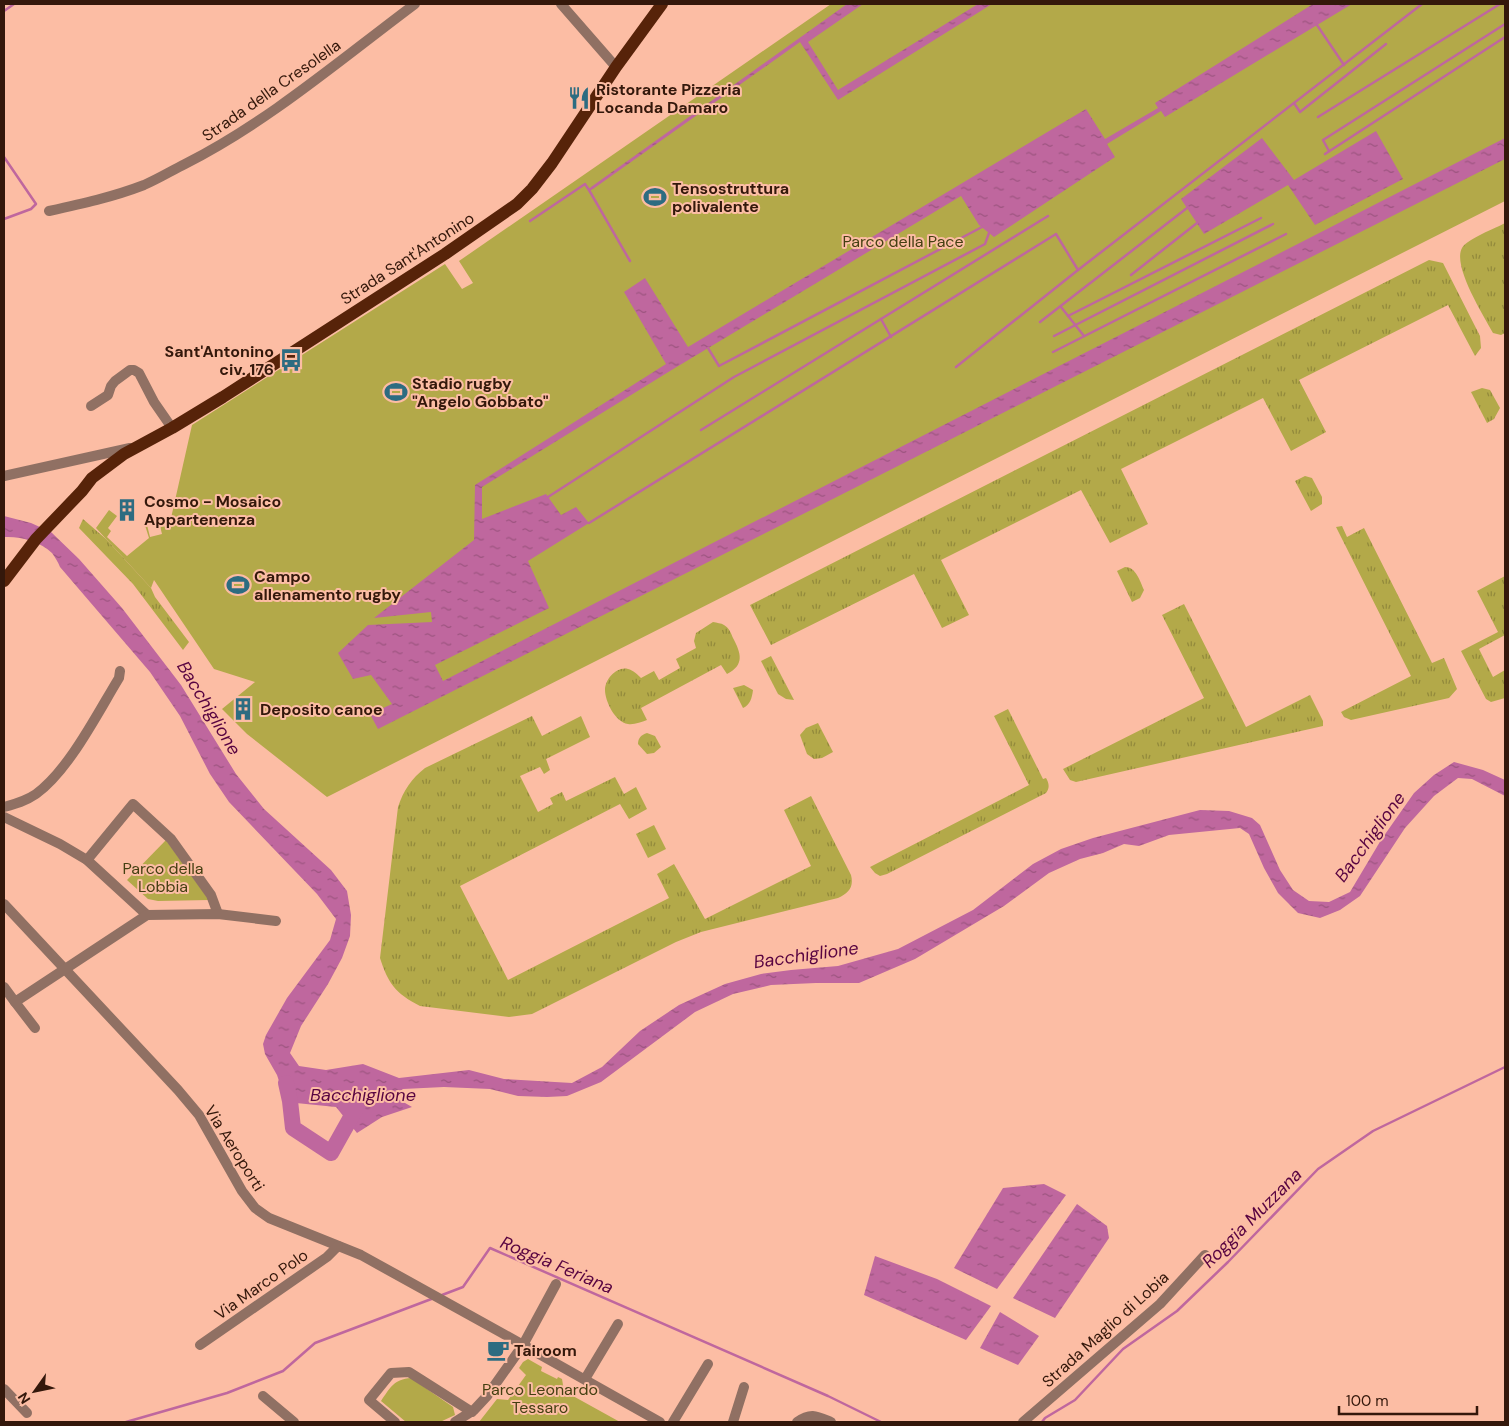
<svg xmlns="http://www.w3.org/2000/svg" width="1509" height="1426" font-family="'DM Sans',sans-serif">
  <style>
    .grass { fill: url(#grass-tufts) }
    .green { fill: #b3a949 }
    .water { fill: url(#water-ripples) }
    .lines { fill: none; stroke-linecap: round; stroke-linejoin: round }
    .stream { stroke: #bf679e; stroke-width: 2.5 }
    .river { stroke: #bf679e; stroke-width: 16 }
    .minor { stroke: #907063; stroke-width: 10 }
    .major { stroke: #572309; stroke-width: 12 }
    .labels { text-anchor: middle; stroke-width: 4; stroke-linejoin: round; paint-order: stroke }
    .poi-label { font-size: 16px; font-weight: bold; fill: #34180b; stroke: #fcbda4; text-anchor: start }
    .street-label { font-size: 16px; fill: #34180b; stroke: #fcbda4 }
    .park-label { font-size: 16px; fill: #443f11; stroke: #fcbda4 }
    .water-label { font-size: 18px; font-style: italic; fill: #580441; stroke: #fcbda4 }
  </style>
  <defs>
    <pattern id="grass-tufts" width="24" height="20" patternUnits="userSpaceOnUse" patternTransform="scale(1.25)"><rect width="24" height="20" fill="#b3a949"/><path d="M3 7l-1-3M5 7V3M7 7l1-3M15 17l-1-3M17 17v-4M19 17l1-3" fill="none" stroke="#92893b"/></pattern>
    <pattern id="water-ripples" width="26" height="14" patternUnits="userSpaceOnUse" patternTransform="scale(1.25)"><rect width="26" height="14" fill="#bf679e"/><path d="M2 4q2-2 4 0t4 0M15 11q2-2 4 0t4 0" fill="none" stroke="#9c547f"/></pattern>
  </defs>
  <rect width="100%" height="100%" fill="#fcbda4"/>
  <g class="grass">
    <path d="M1505 223V333L1501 335 1493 333C1484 316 1452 266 1462 248 1467 239 1496 228 1505 223Z"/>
    <path d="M1429 260 1443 263 1480 336 1481 348 1475 356 1448 305 1299 380 1326 432 1291 451 1263 398 1121 469 1148 524 1110 543 1081 490 941 560 969 615 942 628 914 574 771 645 750 605Z"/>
    <path d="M1482 388 1490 390 1500 408 1494 419 1487 423 1471 392Z"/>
    <path d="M1305 476 1312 478 1322 497V504L1311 511 1295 481Z"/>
    <path d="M83 519 106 539 151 588 155 597 189 642 183 650 133 584 79 528Z"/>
    <path d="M1342 526 1347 537 1364 528 1432 663 1444 658 1457 689 1449 698 1351 720 1344 717 1341 712 1411 676 1336 527Z"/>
    <path d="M1125 567C1136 567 1140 581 1144 590L1140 598 1132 602 1117 571Z"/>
    <path d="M1505 576V635L1479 649 1493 677 1505 670V698L1491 702 1486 699 1461 651 1498 632 1477 591Z"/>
    <path d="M1184 604 1246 727 1310 695 1323 721V726L1076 782 1070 780 1063 769 1204 698 1162 615Z"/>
    <path d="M713 622C717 623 721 623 724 625 729 628 731 633 733 638 741 653 745 665 727 674L721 665 641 708 647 720C641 722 634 725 628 724 615 722 605 701 605 690 605 679 617 666 628 669 633 670 638 675 641 678L654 671 659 680 680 668 676 659 696 648 694 641 696 633Z"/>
    <path d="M771 656 794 700 786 699 778 694 761 661Z"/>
    <path d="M744 685 753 690C752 698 750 705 743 708L733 688Z"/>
    <path d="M1008 709 1043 779 1046 778C1049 783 1050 788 1046 793L887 874 880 876 875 873 870 867 1029 785 994 716Z"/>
    <path d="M532 716 542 736 581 716 590 737 546 759 550 770 544 774 540 767 520 776 538 812 553 804 550 798 562 792 566 801 615 777 624 794 636 787 647 809 629 819 620 804 460 886 508 980 669 898 657 874 674 864 705 919 811 866 784 810 811 796 851 875C854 887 849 893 838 898L701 932 676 942 532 1014 509 1017 420 1006C395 993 388 983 380 958L398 807C403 791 412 778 425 768Z"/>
    <path d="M818 723 833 752 822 758 814 759 807 754 800 735 806 728Z"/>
    <path d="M647 733 655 736 661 747 654 753 647 754 638 744C638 738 641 735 647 733Z"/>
    <path d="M654 825 666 849 648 858 636 834Z"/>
  </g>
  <g class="green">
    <path d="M831 4H1505V201L327 797 247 734 222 709 255 682 214 669 154 580 151 588 96 528 109 510 117 516 108 528 111 531 107 537 127 556 149 538 144 522 146 521 150 537 162 534 160 526 169 527 192 425 445 264 462 289 473 283 459 261Z"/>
    <path d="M166 840 209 900 158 901 148 899 127 880Z"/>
    <path d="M528 1359 542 1367 541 1371 557 1379 558 1377 562 1379 564 1391 620 1422H479L497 1399 508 1400 526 1375 519 1368 523 1362Z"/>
    <path d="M411 1378 453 1407 455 1415 440 1422H406L381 1401C390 1388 394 1379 411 1378Z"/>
  </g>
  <g class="water">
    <path d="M847 4H863L808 42 838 90 978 4H992L838 100 800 42 593 189 591 187Z"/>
    <path d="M1313 4H1352L1165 117 1161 111 1107 144 1115 157 994 237 979 225 961 196 670 371 482 487V519L546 494 561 515 576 507 589 523 528 561 549 608 435 665 443 681 1505 138V159L378 729 370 714 392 704 371 675 353 679 338 653 368 625 432 622 431 612 374 618 474 540 475 485 666 364 624 292 645 278 688 347 1086 109 1105 139 1158 108 1155 103Z"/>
    <path d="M1376 131 1403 179 1315 225 1288 185 1204 234 1181 199 1262 138 1294 180Z"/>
    <path d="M4 516 31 523 51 532 79 559 122 608 181 685 236 774 264 809 331 870 347 891 351 915 350 936 342 958 328 984 301 1026 290 1053 299 1066 326 1070 363 1064 399 1078 469 1070 504 1079 572 1083 602 1067 640 1031 679 1005 725 984 761 974 791 970 838 966 898 949 973 910 1033 864 1061 849 1093 838 1200 810 1229 811 1252 818 1260 825 1280 870 1293 890 1309 901 1329 902 1350 892 1381 840 1414 793 1434 775 1454 762 1483 770 1505 780V796L1472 779 1458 778 1434 796 1405 828 1360 896 1340 910 1320 918 1298 913 1278 893 1264 868 1249 834 1240 828 1169 835 1139 846 1124 844 1103 853 1080 859 1049 873 1004 906 915 959 859 983H816L771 985 733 994 695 1012 601 1082 567 1096 547 1097 518 1096 490 1089 444 1087 403 1089 393 1096 412 1107 382 1117 357 1133 336 1107 286 1102 277 1075 265 1054 263 1044 266 1035 287 998 330 940 336 919 317 894 229 802 210 774 180 716 150 672 60 567C58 562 55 557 52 553 40 541 20 536 4 537Z"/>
    <path d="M1044 1184 1066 1195 997 1289 954 1268 1003 1188Z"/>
    <path d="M1077 1204 1107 1226 1109 1238 1055 1318 1013 1298Z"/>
    <path d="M875 1256 937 1279 991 1306 966 1340 864 1295Z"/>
    <path d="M1000 1312 1039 1336 1018 1365 980 1348Z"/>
  </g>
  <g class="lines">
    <g class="stream">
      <path d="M4 11 14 4"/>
      <path d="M1317 25 1344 65"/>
      <path d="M1294 103 1300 112 1386 44"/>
      <path d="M1318 117 1500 4"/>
      <path d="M1329 151 1323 140 1505 24"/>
      <path d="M1325 154 1505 37"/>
      <path d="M4 157 36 204 31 209 4 219"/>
      <path d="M589 190 630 261"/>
      <path d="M530 221 585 184 589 190 592 188"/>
      <path d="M1131 275 1197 223"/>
      <path d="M1061 307 1084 336"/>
      <path d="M1068 316 1261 218"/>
      <path d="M881 319 891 337"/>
      <path d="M1040 322 1187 208"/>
      <path d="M1054 336 1273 224"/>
      <path d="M708 348 719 366 982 227"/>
      <path d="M1053 352 1286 234"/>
      <path d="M956 367 1078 270"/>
      <path d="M701 430 1048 216"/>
      <path d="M548 497 734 377 985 244 989 233"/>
      <path d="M589 523 1056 234 1078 270 1422 4"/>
      <path d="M442 1295 463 1287 490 1248 828 1396 881 1422"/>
      <path d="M126 1422 227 1393 283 1371 315 1343 434 1298"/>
      <path d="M1042 1422 1045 1418 1075 1400 1123 1349 1177 1311 1228 1262 1318 1169 1373 1131 1505 1067"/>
    </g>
    <path class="river" d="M286 1083 290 1101 293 1128 331 1153 359 1103"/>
    <g class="minor">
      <path d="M561 4 616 67"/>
      <path d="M49 211C81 204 113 197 144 185 158 179 171 171 185 164 268 122 340 60 415 4"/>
      <path d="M91 406 108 395 111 386 115 381 130 370H134L139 373 154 402 172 428"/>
      <path d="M4 476 130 448"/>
      <path d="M4 807C15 804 26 801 36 794 69 770 97 714 119 678L120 671"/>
      <path d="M4 817 60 844 87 860 147 915"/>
      <path d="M87 860 133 804 171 839 211 895 218 914"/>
      <path d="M4 904 178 1090 199 1115 242 1191 255 1208 269 1218 361 1255 500 1332 660 1422"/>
      <path d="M4 987 15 1002 147 915 218 914 276 921"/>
      <path d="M15 1002 35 1028"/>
      <path d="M200 1345 327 1257 338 1246"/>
      <path d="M585 1379 618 1324"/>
      <path d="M4 1389 27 1413"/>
      <path d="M263 1396 294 1422"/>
      <path d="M395 1422 369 1400 391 1373 409 1372 472 1412"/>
      <path d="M455 1422 474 1410 487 1396 523 1345 556 1284"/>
      <path d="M673 1422 708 1364"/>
      <path d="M733 1422 744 1387"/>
      <path d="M797 1422C811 1412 817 1416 831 1422"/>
      <path d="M1023 1422 1160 1304 1205 1255"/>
    </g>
    <path class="major" d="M4 581 36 539 82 491 92 478 124 454 172 428 223 397 445 254 517 204 532 189 552 163 616 67 662 4"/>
  </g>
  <defs>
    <symbol id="restaurant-bare" viewBox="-9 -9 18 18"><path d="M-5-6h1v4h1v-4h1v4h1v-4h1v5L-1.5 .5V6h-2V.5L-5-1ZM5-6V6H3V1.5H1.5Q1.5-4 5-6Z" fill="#2d6c81" stroke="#fcbda4" stroke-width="2.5" paint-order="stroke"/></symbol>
    <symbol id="stadium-bare" viewBox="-9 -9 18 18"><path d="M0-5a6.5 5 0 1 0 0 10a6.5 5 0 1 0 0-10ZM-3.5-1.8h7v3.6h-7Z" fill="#2d6c81" stroke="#fcbda4" stroke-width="2.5" paint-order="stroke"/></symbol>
    <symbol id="bus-bare" viewBox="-9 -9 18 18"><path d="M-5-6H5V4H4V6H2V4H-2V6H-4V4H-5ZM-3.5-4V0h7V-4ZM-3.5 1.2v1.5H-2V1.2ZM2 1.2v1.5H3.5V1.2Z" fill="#2d6c81" stroke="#fcbda4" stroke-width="2.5" paint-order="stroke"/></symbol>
    <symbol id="building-bare" viewBox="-9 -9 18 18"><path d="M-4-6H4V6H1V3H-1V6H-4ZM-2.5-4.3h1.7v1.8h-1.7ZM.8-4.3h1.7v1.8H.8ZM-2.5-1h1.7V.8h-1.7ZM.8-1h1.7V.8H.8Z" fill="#2d6c81" stroke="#fcbda4" stroke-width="2.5" paint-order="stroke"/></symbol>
    <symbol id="cafe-bare" viewBox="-9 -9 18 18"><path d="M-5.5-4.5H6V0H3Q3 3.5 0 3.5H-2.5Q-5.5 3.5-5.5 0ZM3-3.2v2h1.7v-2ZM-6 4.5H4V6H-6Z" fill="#2d6c81" stroke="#fcbda4" stroke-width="2.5" paint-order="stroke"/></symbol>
  </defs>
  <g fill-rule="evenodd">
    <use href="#restaurant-bare" x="563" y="82" width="32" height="32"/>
    <use href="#stadium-bare" x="639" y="181" width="32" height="32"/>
    <use href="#bus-bare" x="275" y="344" width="32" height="32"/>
    <use href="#stadium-bare" x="380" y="376" width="32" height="32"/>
    <use href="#building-bare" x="111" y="494" width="32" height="32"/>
    <use href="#stadium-bare" x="222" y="569" width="32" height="32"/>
    <use href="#building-bare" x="227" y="693" width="32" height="32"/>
    <use href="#cafe-bare" x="482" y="1334" width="32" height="32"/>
  </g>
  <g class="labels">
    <g class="poi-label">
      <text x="596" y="95">Ristorante Pizzeria<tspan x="596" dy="18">Locanda Damaro</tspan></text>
      <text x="672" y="194">Tensostruttura<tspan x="672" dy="18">polivalente</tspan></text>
      <text x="274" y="357" text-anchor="end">Sant'Antonino<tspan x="274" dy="18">civ. 176</tspan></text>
      <text x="412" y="389">Stadio rugby<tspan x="412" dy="18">"Angelo Gobbato"</tspan></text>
      <text x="144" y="507">Cosmo - Mosaico<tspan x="144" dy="18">Appartenenza</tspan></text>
      <text x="254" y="582">Campo<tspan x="254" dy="18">allenamento rugby</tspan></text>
      <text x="260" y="715">Deposito canoe</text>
      <text x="514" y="1356">Tairoom</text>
    </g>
    <g class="street-label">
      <text transform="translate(271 90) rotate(-35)" y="6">Strada della Cresolella</text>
      <text transform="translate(407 258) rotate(-33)" y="6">Strada Sant'Antonino</text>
      <text transform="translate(235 1148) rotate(58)" y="6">Via Aeroporti</text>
      <text transform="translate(261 1284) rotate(-35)" y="6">Via Marco Polo</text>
      <text transform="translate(1105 1329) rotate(-42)" y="6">Strada Maglio di Lobia</text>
    </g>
    <g class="park-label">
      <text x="903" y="247">Parco della Pace</text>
      <text x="163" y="874">Parco della<tspan x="163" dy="18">Lobbia</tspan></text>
      <text x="540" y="1395">Parco Leonardo<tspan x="540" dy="18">Tessaro</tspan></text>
    </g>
    <g class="water-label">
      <text transform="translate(209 708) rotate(59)" y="6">Bacchiglione</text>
      <text transform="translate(1370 837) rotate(-54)" y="6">Bacchiglione</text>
      <text transform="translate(806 955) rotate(-8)" y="6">Bacchiglione</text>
      <text x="363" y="1101">Bacchiglione</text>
      <text transform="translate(1252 1218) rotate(-45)" y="6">Roggia Muzzana</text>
      <text transform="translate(557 1265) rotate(23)" y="6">Roggia Feriana</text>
    </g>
  </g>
  <rect width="1509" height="1426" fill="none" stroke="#34180b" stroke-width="10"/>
  <g transform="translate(35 1391) rotate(237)" stroke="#fcbda4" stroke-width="4" paint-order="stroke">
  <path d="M0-4L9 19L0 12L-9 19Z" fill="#34180b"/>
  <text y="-8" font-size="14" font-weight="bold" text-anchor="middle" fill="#34180b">N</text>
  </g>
  <path d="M1339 1406v8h138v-8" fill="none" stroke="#34180b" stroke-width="2.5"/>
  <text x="1346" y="1406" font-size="15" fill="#34180b" stroke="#fcbda4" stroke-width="4" paint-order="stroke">100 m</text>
</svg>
